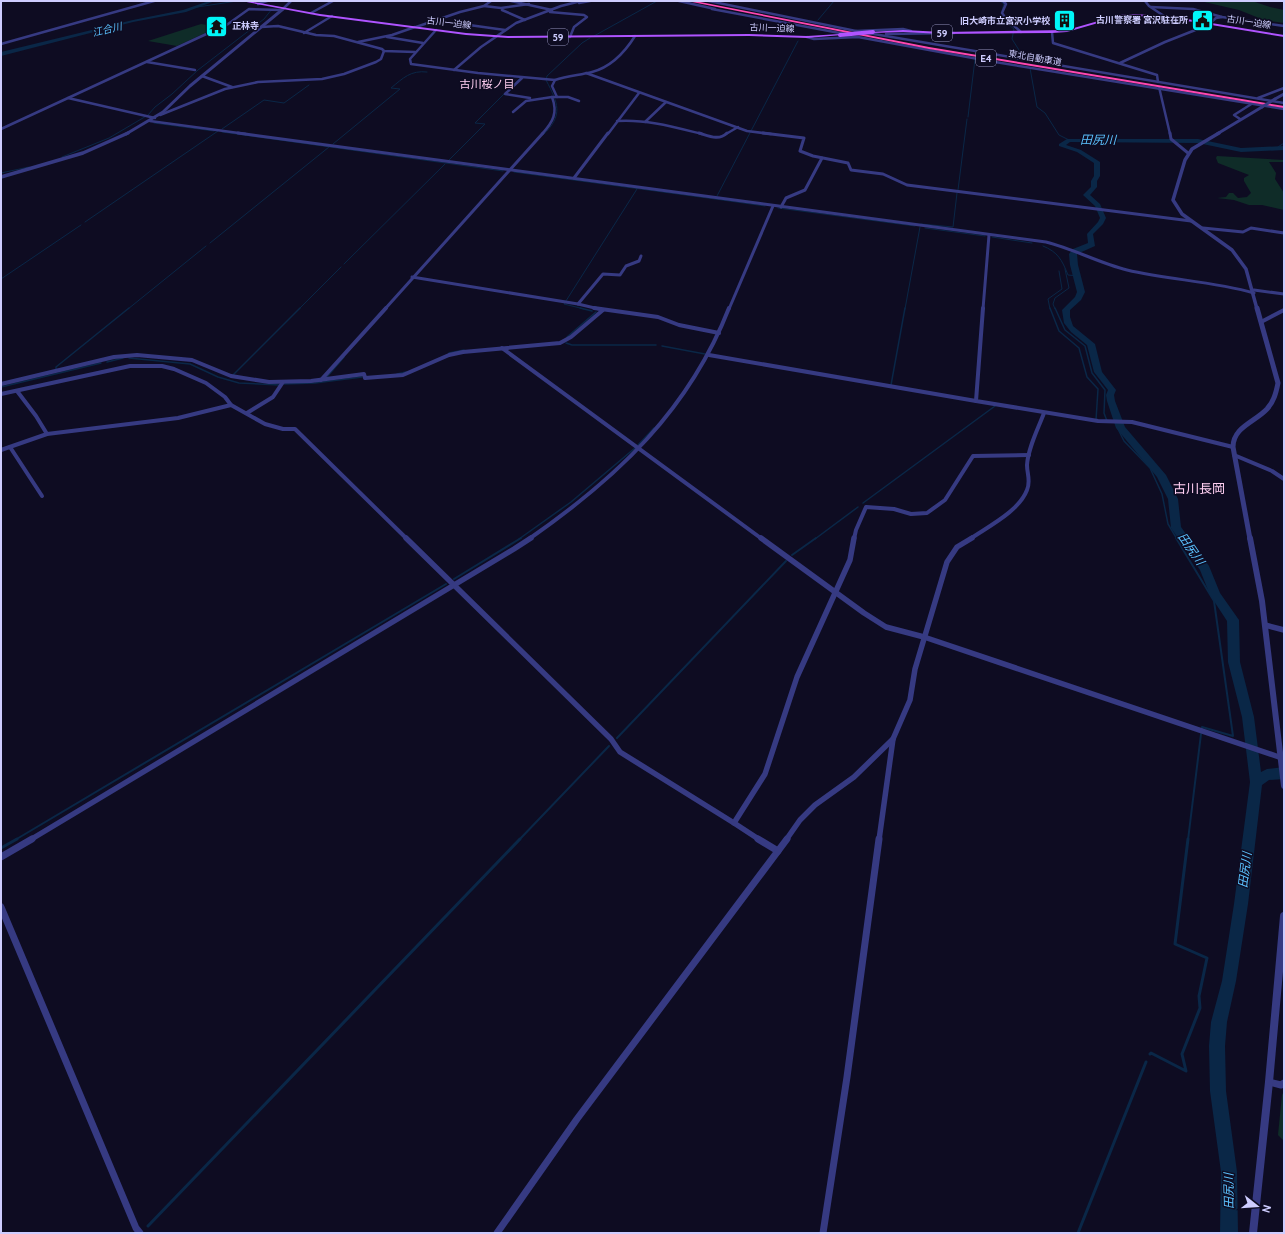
<svg xmlns="http://www.w3.org/2000/svg" width="1285" height="1234" font-family="Cabin,'Noto Sans JP',sans-serif">
  <style>
    .green { fill: #0f2c28 }
    .lines { fill: none; stroke-linecap: round; stroke-linejoin: round }
    .stream-far3 { stroke: #0a2747; stroke-width: 1 }
    .stream-far2 { stroke: #0a2747; stroke-width: 1.5 }
    .stream-far1 { stroke: #0a2747; stroke-width: 2 }
    .stream { stroke: #0a2747; stroke-width: 3 }
    .river { fill: #0a2747; fill-rule: evenodd }
    .minor-far4 { stroke: #363a82; stroke-width: 2.5 }
    .minor-far3 { stroke: #363a82; stroke-width: 3 }
    .minor-far2 { stroke: #363a82; stroke-width: 4 }
    .minor-far1 { stroke: #363a82; stroke-width: 5.5 }
    .minor { stroke: #363a82; stroke-width: 7 }
    .tertiary-far4 { stroke: #363a82; stroke-width: 3 }
    .tertiary-far3 { stroke: #363a82; stroke-width: 3.5 }
    .tertiary-far2 { stroke: #363a82; stroke-width: 5 }
    .tertiary-far1 { stroke: #363a82; stroke-width: 6 }
    .tertiary { stroke: #363a82; stroke-width: 8 }
    .primary { fill: #af54ff; fill-rule: evenodd }
    .motorway { fill: #ff48b1; fill-rule: evenodd }
    .tertiary-bridge { stroke: #363a82; stroke-width: 3 }
    .primary-bridge { stroke: #af54ff; stroke-width: 4 }
    .labels { text-anchor: middle; stroke-width: 3; stroke-linejoin: round; paint-order: stroke }
    .far-poi-label { font-size: 9px; font-weight: bold; fill: #cecdff; stroke: #0e0c22; text-anchor: end }
    .far-street-label { font-size: 9px; fill: #cecdff; stroke: #0e0c22 }
    .far-water-label { font-size: 10px; font-style: italic; fill: #5bc2ff; stroke: #0e0c22 }
    .shield { fill: #0e0c22; stroke: #9493bd; stroke-width: 1 }
    .shield-label { font-size: 10px; font-weight: bold; fill: #cecdff }
    .far-quarter-label { font-size: 11px; fill: #ffcff2; stroke: #0e0c22 }
    .water-label { font-size: 12px; font-style: italic; fill: #5bc2ff; stroke: #0e0c22 }
    .quarter-label { font-size: 13px; fill: #ffcff2; stroke: #0e0c22 }
  </style>
  <rect width="100%" height="100%" fill="#0e0c22"/>
  <g class="green">
    <path d="M1200 1H1252L1270 7 1284 10V23L1264 20 1239 10Z"/>
    <path d="M201 24 213 26 211 27 216 28 177 46 148 41Z"/>
    <path d="M1217 156 1284 160V162H1269L1276 173 1275 179 1284 193V210L1262 205H1249L1234 200 1217 198 1226 197 1229 193H1233L1238 198 1247 197 1251 193 1244 181V178L1249 175 1218 163 1216 158Z"/>
    <path d="M1284 1091V1141L1278 1135 1282 1095Z"/>
  </g>
  <g class="lines">
    <g class="stream-far3">
      <path d="M1000 1 1004 4C999 17 1004 21 1014 29L1012 39 1024 58"/>
      <path d="M191 8 237 1"/>
      <path d="M818 20 834 1"/>
      <path d="M594 36 657 1"/>
      <path d="M1030 68 1037 107 1045 113 1059 135 1069 140"/>
      <path d="M509 89 520 78"/>
      <path d="M968 117 975 59"/>
      <path d="M154 123 214 131"/>
      <path d="M222 129 264 100 284 103 309 85"/>
      <path d="M222 132 503 171"/>
      <path d="M543 135C564 115 558 103 546 80L547 76 582 43 590 38"/>
      <path d="M333 144 400 89 391 88C403 78 411 70 427 72"/>
      <path d="M1278 147 1284 143"/>
      <path d="M62 157 109 138 148 115 155 107 172 94 198 70 264 19 272 9"/>
      <path d="M449 160 485 124 475 123 506 92"/>
      <path d="M514 172 715 199"/>
      <path d="M1 173 29 167"/>
      <path d="M958 190 967 119"/>
      <path d="M717 196 798 41"/>
      <path d="M715 199 765 206"/>
      <path d="M778 208 915 226"/>
      <path d="M85 222 218 131"/>
      <path d="M921 224 953 227 957 193"/>
      <path d="M925 228 985 236"/>
      <path d="M992 237 1032 243"/>
      <path d="M210 243 329 147"/>
      <path d="M1043 246C1058 252 1062 260 1068 275L1078 276"/>
      <path d="M344 264 445 164"/>
      <path d="M1 279 81 225"/>
      <path d="M128 309 206 246"/>
      <path d="M299 309 341 267"/>
      <path d="M584 309 564 304 637 189"/>
      <path d="M905 309 920 227"/>
      <path d="M1050 309 1048 299 1062 289 1059 271"/>
      <path d="M1055 309 1053 304 1055 298 1069 288 1065 269"/>
    </g>
    <g class="stream-far2">
      <path d="M580 308 592 311"/>
      <path d="M1050 308 1059 331 1079 348 1087 377 1098 389 1096 420"/>
      <path d="M1055 308 1065 330 1085 346 1092 373 1105 390 1104 413 1107 421"/>
      <path d="M567 337 596 312"/>
      <path d="M566 343 572 345H656"/>
      <path d="M662 346 705 354"/>
      <path d="M449 353 464 350"/>
      <path d="M129 358 190 364 218 377 239 383 280 385"/>
      <path d="M107 362 123 358"/>
      <path d="M56 369V367L129 308"/>
      <path d="M397 374 406 372"/>
      <path d="M233 375 300 308"/>
      <path d="M326 378 344 357"/>
      <path d="M284 384 315 383 362 377"/>
      <path d="M891 385 905 308"/>
      <path d="M1 387 101 363"/>
      <path d="M1118 429 1124 441 1150 468 1162 494 1168 524 1177 539"/>
      <path d="M638 445 654 428"/>
      <path d="M863 503 995 406"/>
      <path d="M519 539 571 502 635 448"/>
      <path d="M815 539 858 507"/>
    </g>
    <g class="stream-far1">
      <path d="M1176 538 1214 601 1233 736 1202 727V729"/>
      <path d="M792 555 816 538"/>
      <path d="M454 579 521 538"/>
      <path d="M617 738 786 561"/>
      <path d="M15 840 446 584"/>
      <path d="M519 840 609 746"/>
      <path d="M1188 840 1201 734"/>
    </g>
    <g class="stream">
      <path d="M1 848 17 839"/>
      <path d="M1150 1054 1151 1053 1186 1071 1182 1054 1200 1008 1199 996 1207 958 1175 944 1188 839"/>
      <path d="M148 1226 520 839"/>
      <path d="M1078 1233 1146 1062"/>
    </g>
    <g class="river">
      <path d="M209 1H215L186 12 133 22 1 56V52L133 20 183 10Z"/>
      <path d="M1067 139H1198L1241 148 1284 146V150L1241 152 1198 143 1070 142 1066 145 1081 150 1100 162V176L1097 181V187L1090 195 1100 204 1106 218 1103 224 1093 234 1095 246 1077 254 1078 265 1085 292 1081 300 1070 310V317L1073 326 1095 344 1102 372 1116 390 1114 395 1115 401 1125 427 1166 475 1178 499 1181 527 1209 566 1220 593 1239 620 1240 662 1254 717 1261 772 1267 769 1284 767V779L1269 780 1262 785 1248 904 1236 981 1227 1022 1225 1046 1226 1091 1237 1172 1238 1233H1220L1221 1172 1210 1091 1209 1046 1211 1022 1222 981 1234 904 1250 782 1242 717 1228 662 1227 621 1210 595 1200 570 1171 528 1168 499 1157 477 1116 428 1107 401 1106 395 1108 390 1094 372 1087 345 1071 332 1064 323 1062 310 1075 297 1077 292 1070 265 1069 254 1073 249 1088 243 1087 234 1098 222 1100 218 1095 206 1083 195 1091 187V181L1094 176V163L1077 152 1059 146V144Z"/>
    </g>
    <g class="minor-far4">
      <path d="M511 1 552 10"/>
      <path d="M679 1 715 9"/>
      <path d="M709 1 856 31 903 29 911 31"/>
      <path d="M1003 1 1006 4 1002 13 1007 20 1021 32"/>
      <path d="M1145 1 1149 6 1164 16"/>
      <path d="M579 3 590 1"/>
      <path d="M258 4 267 1"/>
      <path d="M484 6 501 8 529 4"/>
      <path d="M1151 7 1193 9 1222 17 1284 26"/>
      <path d="M283 9 291 1"/>
      <path d="M712 9 845 34"/>
      <path d="M502 10 525 20"/>
      <path d="M550 12 584 15 587 17 574 27 570 37"/>
      <path d="M311 13 333 1"/>
      <path d="M462 24 505 30"/>
      <path d="M1209 24 1216 18 1222 17"/>
      <path d="M261 27 278 26 316 35 334 36 382 49 384 51 415 52"/>
      <path d="M416 27 460 12 484 6 491 1"/>
      <path d="M436 30 410 59 411 64 478 73 555 80"/>
      <path d="M856 31 1284 103"/>
      <path d="M1052 32 1053 43 1157 75 1158 82"/>
      <path d="M304 33 332 16"/>
      <path d="M886 34 954 33"/>
      <path d="M387 37 423 43"/>
      <path d="M807 37 814 39 858 37 989 61 1284 109"/>
      <path d="M358 42 392 35 415 27"/>
      <path d="M1 44 154 1"/>
      <path d="M147 62 195 70"/>
      <path d="M1120 63 1165 42 1203 27 1207 23"/>
      <path d="M454 70 481 47 516 23 561 6 581 1"/>
      <path d="M586 73 747 131 771 134"/>
      <path d="M202 76 232 87"/>
      <path d="M522 78 505 94 530 98"/>
      <path d="M1159 87 1170 134"/>
      <path d="M557 97H568L579 101"/>
      <path d="M68 98 155 118"/>
      <path d="M1258 98 1284 88"/>
      <path d="M513 112 526 101 552 97"/>
      <path d="M160 115 225 89 258 82 322 79 344 74 376 62 381 59 384 51"/>
      <path d="M1240 119 1234 115 1253 103"/>
      <path d="M150 121 246 134"/>
      <path d="M617 121C646 119 674 127 702 134"/>
      <path d="M645 122 666 102"/>
      <path d="M1 129 228 24 249 9 281 10"/>
      <path d="M542 134C553 122 558 113 552 97H557L552 86 555 80C567 76 580 75 592 72 611 67 625 52 635 36"/>
      <path d="M608 134 639 93"/>
      <path d="M726 134 738 127"/>
    </g>
    <g class="minor-far3">
      <path d="M238 133 1046 242C1074 249 1099 263 1127 270 1169 280 1212 281 1254 293"/>
      <path d="M699 133C709 136 719 141 727 133"/>
      <path d="M763 133 804 138 800 151 813 156 848 163 851 170 883 174 907 185 1191 221"/>
      <path d="M1170 133 1171 139 1188 153"/>
      <path d="M574 178 608 133"/>
      <path d="M781 207 786 198 805 190 822 158"/>
      <path d="M1203 228 1243 232 1251 228 1284 233"/>
      <path d="M412 277 578 304 599 309"/>
      <path d="M1254 290 1284 294"/>
      <path d="M578 304 603 274 620 275 626 266 639 261 641 256"/>
      <path d="M385 309 543 133"/>
      <path d="M729 309 773 206"/>
      <path d="M983 309 989 235"/>
    </g>
    <g class="minor-far2">
      <path d="M594 308 658 317 679 325 719 333"/>
      <path d="M983 308 976 401 1098 421 1132 422 1233 447"/>
      <path d="M1261 322 1284 310"/>
      <path d="M502 348 762 539"/>
      <path d="M709 355 976 401"/>
      <path d="M321 380 386 308"/>
      <path d="M1 384 114 357 137 355 192 360 231 376 269 382 311 381 364 374 365 378 403 375 449 355 463 352 560 343 571 337 603 310"/>
      <path d="M17 391 36 416 47 434"/>
      <path d="M1 394 130 366H162L174 369 206 383 225 397 231 405 265 424 283 429H295L407 539"/>
      <path d="M247 413 273 397 283 382"/>
      <path d="M10 447 42 496"/>
      <path d="M1 450 47 434 178 418 231 405"/>
      <path d="M1234 455 1272 471 1284 479"/>
      <path d="M529 539C618 477 689 410 729 308"/>
      <path d="M854 539 856 530 866 507 894 509 911 514 927 513 945 500 973 456 1029 455"/>
      <path d="M970 539C989 526 1019 511 1027 490 1031 481 1027 474 1027 465 1028 448 1038 429 1044 413"/>
    </g>
    <g class="minor-far1">
      <path d="M406 538 611 739 620 752 734 823"/>
      <path d="M761 538 864 613 886 627 924 637 1279 757"/>
      <path d="M1265 625 1284 630"/>
      <path d="M30 840 514 549 531 538"/>
      <path d="M760 840 734 823 765 774 797 677 850 560 854 538"/>
      <path d="M786 840 800 820 815 805 854 777 893 739"/>
      <path d="M879 840 893 739 910 700 915 669 947 562 957 547 972 538"/>
    </g>
    <g class="minor">
      <path d="M758 839 778 851"/>
      <path d="M1 857 32 839"/>
      <path d="M1 907 136 1228 140 1233"/>
      <path d="M1269 1082 1281 1085 1284 1083"/>
      <path d="M497 1233 577 1119 787 839"/>
      <path d="M823 1233 847 1077 879 839"/>
    </g>
    <g class="tertiary-far4">
      <path d="M1275 99 1284 94"/>
      <path d="M126 134 163 112 190 86 283 9"/>
      <path d="M1217 134 1262 107"/>
    </g>
    <g class="tertiary-far3">
      <path d="M1219 133 1192 149 1185 160 1173 200 1182 214 1232 250 1246 269 1257 309"/>
      <path d="M1 177 83 153 128 133"/>
    </g>
    <path class="tertiary-far2" d="M1250 539 1233 447C1233 427 1255 422 1267 409 1274 401 1276 393 1278 383L1257 308"/>
    <path class="tertiary-far1" d="M1250 538 1262 601 1284 786"/>
    <path class="tertiary" d="M1253 1233 1269 1082 1284 916"/>
    <g class="primary">
      <path d="M241 1H248L320 14 466 33 508 36 749 34 807 36 840 34 842 35 807 38 749 36 508 38 466 35 320 16Z"/>
      <path d="M1133 14 1169 16 1284 35V37L1169 18 1133 16 1119 17 1067 32 1052 33 943 34 903 32 873 33 871 32 903 30 943 32 1067 30 1119 15Z"/>
    </g>
    <path class="motorway" d="M687 1H695L929 47 1284 106V108L929 49Z"/>
    <path class="tertiary-bridge" d="M1262 107 1275 99"/>
    <path class="primary-bridge" d="M840 35 873 32"/>
  </g>
  <defs>
    <symbol id="civic-square" viewBox="-11 -11 22 22"><rect x="-9" y="-9" width="18" height="18" rx="4" fill="#00f6f8" stroke="#0e0c22"/><path d="M-.6-6.5H3V-4.5H.6V-3L4-1V1h2V6H-6V1h2V-1L-.6-3ZM-1.2 2.5V6h2.4V2.5Z" fill="#111"/></symbol>
    <symbol id="building-square" viewBox="-11 -11 22 22"><rect x="-9" y="-9" width="18" height="18" rx="4" fill="#00f6f8" stroke="#0e0c22"/><path d="M-4-6H4V6H1V3H-1V6H-4ZM-2.5-4.3h1.7v1.8h-1.7ZM.8-4.3h1.7v1.8H.8ZM-2.5-1h1.7V.8h-1.7ZM.8-1h1.7V.8H.8Z" fill="#111"/></symbol>
    <symbol id="temple-square" viewBox="-11 -11 22 22"><rect x="-9" y="-9" width="18" height="18" rx="4" fill="#00f6f8" stroke="#0e0c22"/><path d="M0-6L5-2H3V0L6.5 2.5H4V6H1.5V3h-3V6H-4V2.5H-6.5L-3 0V-2H-5Z" fill="#111"/></symbol>
  </defs>
  <g fill-rule="evenodd">
    <use href="#civic-square" x="1190" y="8" width="25" height="25"/>
    <use href="#building-square" x="1052" y="8" width="25" height="25"/>
    <use href="#temple-square" x="204" y="14" width="25" height="25"/>
  </g>
  <g class="labels">
    <g class="far-poi-label">
      <text x="1188" y="23">古川警察署 宮沢駐在所</text>
      <text x="1050" y="24">旧大崎市立宮沢小学校</text>
      <text x="232" y="29" text-anchor="start">正林寺</text>
    </g>
    <g class="far-street-label">
      <text transform="translate(1249 22) rotate(9)" y="3">古川一迫線</text>
      <text transform="translate(449 23) rotate(7)" y="3">古川一迫線</text>
      <text transform="translate(772 28) rotate(2)" y="3">古川一迫線</text>
      <text transform="translate(1035 58) rotate(10)" y="3">東北自動車道</text>
    </g>
    <g class="far-water-label">
      <text transform="translate(107 29) rotate(-13)" y="4">江合川</text>
    </g>
    <g class="shield">
      <rect x="932" y="25" width="20" height="16" rx="3"/>
      <rect x="548" y="29" width="20" height="16" rx="3"/>
      <rect x="976" y="50" width="20" height="16" rx="3"/>
    </g>
    <g class="shield-label">
      <text x="942" y="37">59</text>
      <text x="558" y="41">59</text>
      <text x="986" y="62">E4</text>
    </g>
    <g class="far-quarter-label">
      <text x="487" y="88">古川桜ノ目</text>
    </g>
    <g class="water-label">
      <text transform="translate(1098 140) rotate(1)" y="4">田尻川</text>
      <text transform="translate(1191 549) rotate(55)" y="4">田尻川</text>
      <text transform="translate(1245 870) rotate(-83)" y="4">田尻川</text>
      <text transform="translate(1229 1191) rotate(-91)" y="4">田尻川</text>
    </g>
    <g class="quarter-label">
      <text x="1199" y="493">古川長岡</text>
    </g>
  </g>
  <rect width="1285" height="1234" fill="none" stroke="#cecdff" stroke-width="4"/>
  <g transform="translate(1257 1206) rotate(107)" stroke="#0e0c22" stroke-width="3" paint-order="stroke">
  <path d="M0-3L7 15L0 10L-7 15Z" fill="#cecdff"/>
  <text y="-6" font-size="11" font-weight="bold" text-anchor="middle" fill="#cecdff">N</text>
  </g>
</svg>
